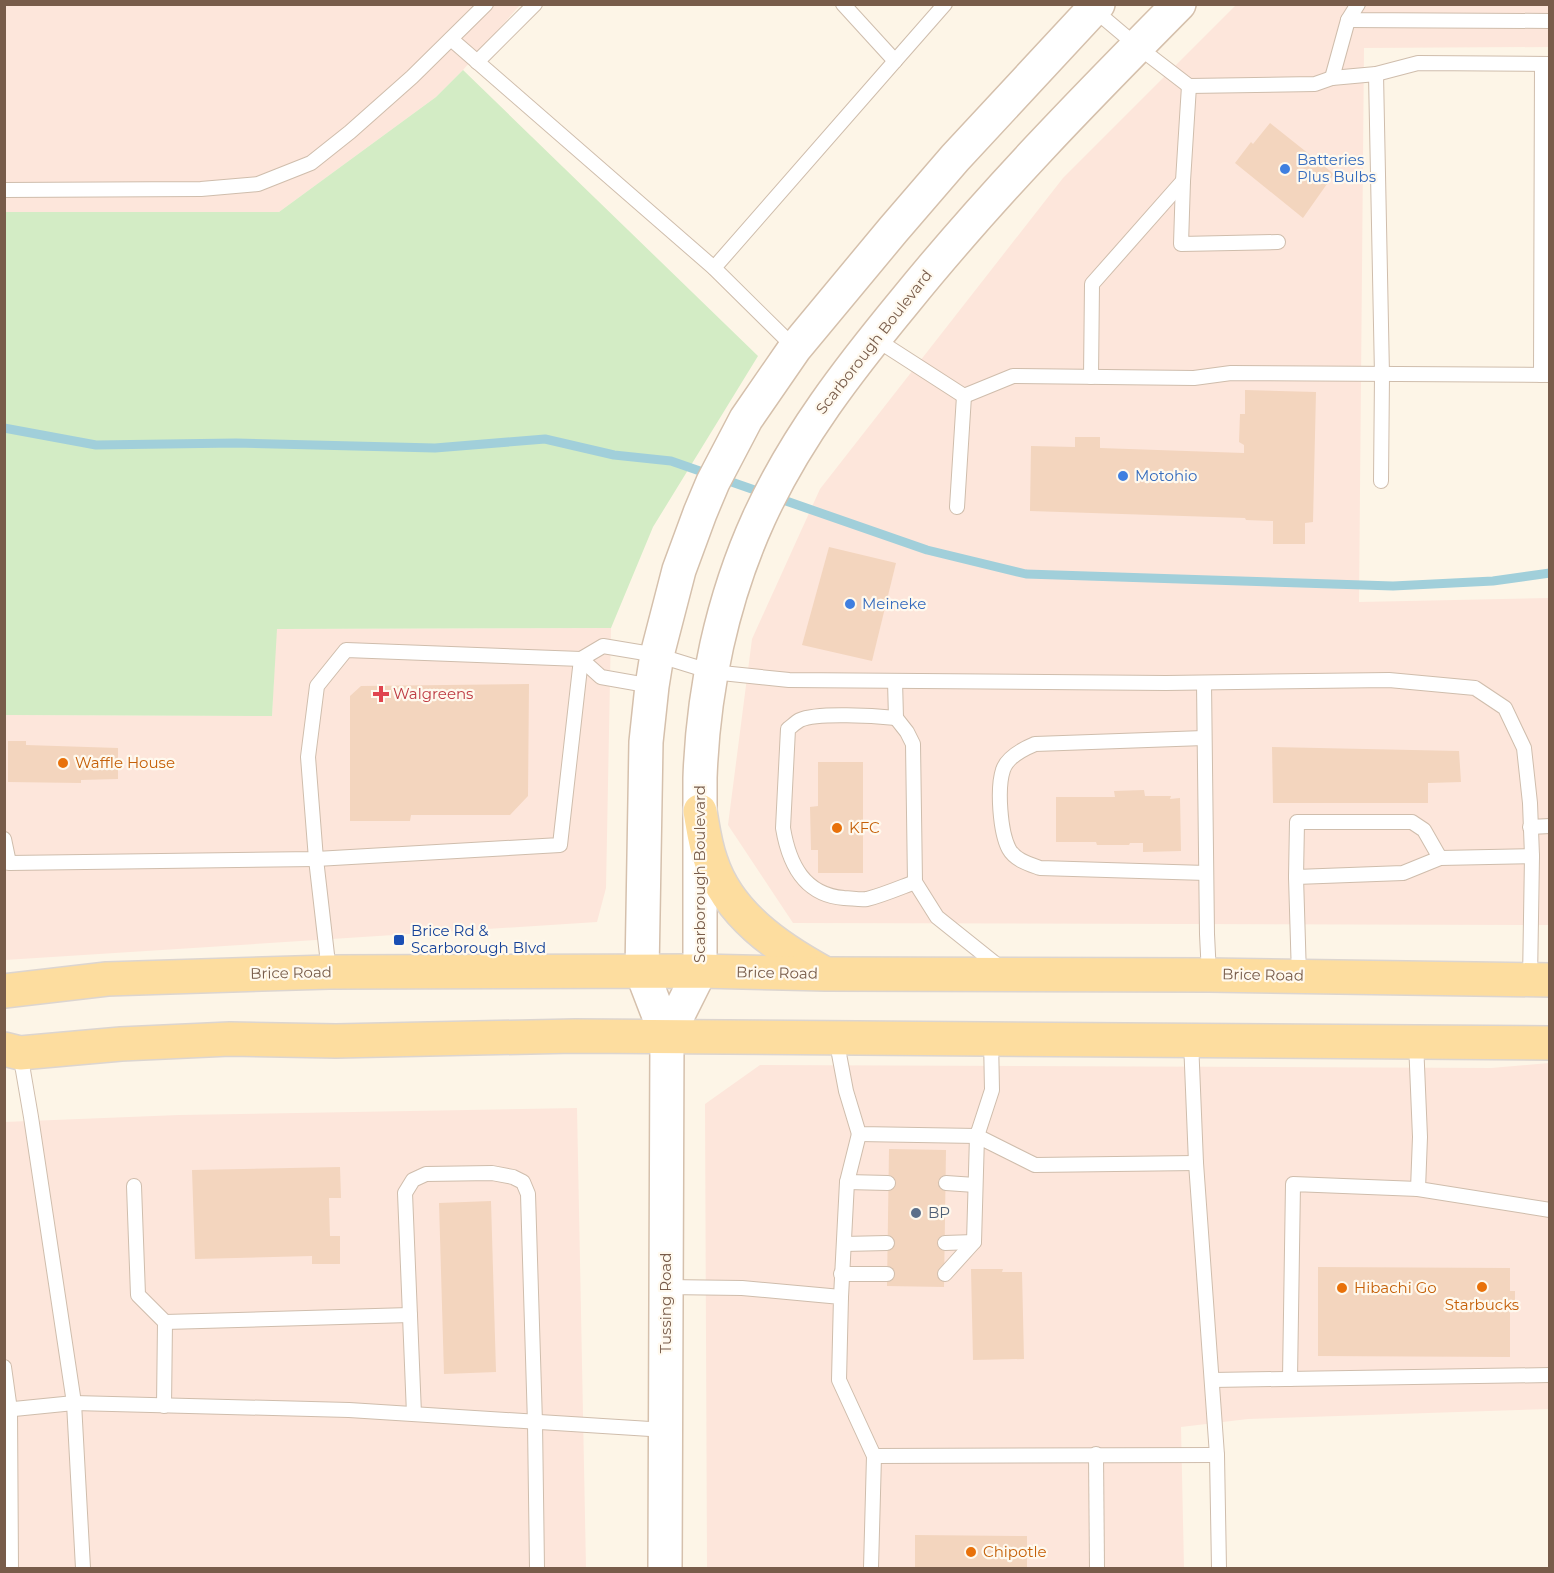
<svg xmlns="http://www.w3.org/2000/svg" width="1554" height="1573" font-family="Montserrat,sans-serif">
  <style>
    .commercial { fill: #fde6db }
    .green { fill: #d3ecc5 }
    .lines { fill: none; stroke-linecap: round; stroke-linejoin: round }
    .stream { stroke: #a1cfda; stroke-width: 9 }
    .building { fill: #f3d5be }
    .lane-casing { stroke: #cfbdac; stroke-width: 16 }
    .secondary-casing { stroke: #d5c0ac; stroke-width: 36 }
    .primary-casing { stroke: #dcd5d0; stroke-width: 36 }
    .lane { stroke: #fff; stroke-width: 14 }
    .secondary { stroke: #fff; stroke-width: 33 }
    .primary { stroke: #fddd9f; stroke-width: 33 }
    .shop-dot { fill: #3f7fe0; stroke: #fff9ee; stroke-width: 2 }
    .health-dot { fill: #e0444e; stroke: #fff9ee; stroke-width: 2 }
    .food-dot { fill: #e8710a; stroke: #fff9ee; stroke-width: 2 }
    .transit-dot { fill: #1a4fb4; stroke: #fff9ee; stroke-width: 2 }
    .service-dot { fill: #5c6f8a; stroke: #fff9ee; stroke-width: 2 }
    .labels { text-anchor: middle; stroke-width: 4.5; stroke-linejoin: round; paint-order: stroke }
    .shop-label { font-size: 15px; fill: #366cbe; stroke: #fff9ee; text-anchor: start }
    .street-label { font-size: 15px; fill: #785c4a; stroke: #fff9ee }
    .health-label { font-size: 15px; fill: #be3a42; stroke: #fff9ee; text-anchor: start }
    .food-label { font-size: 15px; fill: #c56008; stroke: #fff9ee; text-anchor: start }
    .transit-label { font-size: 15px; fill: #164399; stroke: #fff9ee; text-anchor: start }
    .service-label { font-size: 15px; fill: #4e5e75; stroke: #fff9ee; text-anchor: start }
  </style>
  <rect width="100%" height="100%" fill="#fdf5e7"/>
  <g class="commercial">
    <path d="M4 5H520L463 70 436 97 279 212H5Z"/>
    <path d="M1236 5H1549V47L1364 48 1359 602 1549 598V925L793 923 728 825 752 639 820 489 1063 178Z"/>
    <path d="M611 628 606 888 597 922 5 960V715L272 716 276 629Z"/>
    <path d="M1549 1063V1409L1248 1419 1181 1427 1184 1568H707L705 1104 760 1065 1491 1068Z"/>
    <path d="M577 1108 586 1568H5L4 1122 179 1115Z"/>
  </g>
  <path class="green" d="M463 70 758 356 653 527 611 628 277 629 272 716 5 715V212H279L436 97Z"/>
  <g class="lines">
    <path class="stream" d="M4 428 96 445 236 443 435 448 545 439 614 455 671 461 927 550 1026 574 1393 586 1493 581 1550 573"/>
  </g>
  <g class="building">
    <path d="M1270 123 1334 174 1303 218 1235 163 1251 142 1253 144Z"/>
    <path d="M1245 390 1316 392 1313 522 1305 523V544H1273V521L1246 520 1245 518 1030 511 1031 446 1075 447V437H1100V448L1244 453V445L1239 442 1240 414H1245Z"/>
    <path d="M829 547 896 563 872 661 802 645Z"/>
    <path d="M529 684 528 796 510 815H411L410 821H350V696L361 686Z"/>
    <path d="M8 741H26V745L118 748V779L81 780V783L8 782Z"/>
    <path d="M1272 747 1459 751 1461 782 1428 783V803H1273Z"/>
    <path d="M818 762H863V873H818V850H811L810 807 818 806Z"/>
    <path d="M1144 790 1145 796H1171L1170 799 1180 798 1181 851 1143 852V843H1130L1129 845H1097L1096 842H1056V797H1115L1114 791Z"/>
    <path d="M889 1149 946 1150 944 1287 887 1286Z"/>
    <path d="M340 1167 341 1198H329L330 1236H340V1264H312V1256L195 1259 192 1170Z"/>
    <path d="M491 1201 496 1372 444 1374 439 1203Z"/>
    <path d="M1318 1267 1510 1268V1291H1515V1310H1510V1357L1318 1356Z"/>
    <path d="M971 1269H1003L1002 1272H1022L1024 1359 973 1360Z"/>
    <path d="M915 1535 1027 1536V1568H915Z"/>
  </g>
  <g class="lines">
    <defs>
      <g id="lane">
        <path d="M843 4 895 61 945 4"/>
        <path d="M1358 4 1348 20 1550 21"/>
        <path d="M1092 8 1137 46 1189 86 1315 84 1332 78 1376 74 1418 63 1550 64"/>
        <path d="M451 39 714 268"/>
        <path d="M477 62 535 4"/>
        <path d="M1376 74 1382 375 1381 481"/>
        <path d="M1332 78 1348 20"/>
        <path d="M1189 86 1183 181 1181 244 1278 242"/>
        <path d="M4 190 201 189 258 184 311 163 350 132 412 77 486 4"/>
        <path d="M874 338 964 396 1013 376 1194 378 1231 373 1550 375"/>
        <path d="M795 348 714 268 895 61"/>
        <path d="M1541 375 1542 64"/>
        <path d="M1091 377 1092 284 1183 181"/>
        <path d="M957 507 964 396"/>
        <path d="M581 659 601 677 652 686"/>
        <path d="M895 681 896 718 907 732 913 744 915 882 937 917 1002 969"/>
        <path d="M1204 683 1207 934 1209 975"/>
        <path d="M896 718C876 716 817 712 800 720 796 722 792 726 788 729L783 828C789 864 804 895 844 898 851 898 860 900 867 899 883 895 899 888 915 882"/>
        <path d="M1204 738 1035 744C1023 749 1007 757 1003 770 997 788 1000 832 1009 849 1015 860 1029 864 1040 868L1206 873"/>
        <path d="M1530 827 1550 826"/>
        <path d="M4 839 9 863 316 859 560 845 581 659"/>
        <path d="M1296 877 1403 873 1440 858 1532 856"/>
        <path d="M329 972 316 859 308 757 317 686 346 650 581 659 603 646 657 655 712 672 789 680 1166 683 1389 680 1475 688 1505 708 1524 748 1530 803 1532 856 1530 980"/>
        <path d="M1299 976 1296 877 1297 822H1412L1424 830 1440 858"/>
        <path d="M836 1038 846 1091 859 1134 977 1136 992 1090 991 1039"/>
        <path d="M1191 1041 1196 1163 1217 1455 1219 1568"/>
        <path d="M1416 1042 1420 1137 1418 1189 1550 1210"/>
        <path d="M20 1053 31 1117 74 1403 83 1568"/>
        <path d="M847 1182 888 1183"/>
        <path d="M946 1183 975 1185"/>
        <path d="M134 1186 138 1295 165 1322 164 1406"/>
        <path d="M945 1243 974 1242"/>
        <path d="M844 1244 887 1243"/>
        <path d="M841 1274H887"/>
        <path d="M945 1274 974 1242 977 1136 1035 1165 1196 1163"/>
        <path d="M666 1287 742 1288 841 1297 839 1380 874 1456 1217 1455"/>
        <path d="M841 1297 847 1182 859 1134"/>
        <path d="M165 1322 410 1315"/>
        <path d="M4 1367 10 1410 11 1568"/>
        <path d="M1290 1379 1293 1184 1418 1189"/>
        <path d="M1212 1380 1550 1375"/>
        <path d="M4 1410 74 1403 349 1410 666 1430"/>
        <path d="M414 1414 405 1193 413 1180 426 1174 492 1173 513 1177 523 1182 528 1194 535 1423 537 1568"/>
        <path d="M1096 1454 1097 1568"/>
        <path d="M871 1568 874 1456"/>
      </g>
      <g id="secondary">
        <path d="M667 1037 700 971V778C703 690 722 599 759 518 796 437 849 369 905 301 990 196 1084 100 1179 4"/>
        <path d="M665 1568 667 1037 642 972 646 742 652 686 657 655 679 570 700 513 713 482 746 419 795 348 893 230 955 158 1098 4"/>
      </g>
      <g id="primary">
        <path d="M700 811C703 828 705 845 711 861 728 914 778 948 824 973"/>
        <path d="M4 991 107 979 329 972 700 971 825 974 1209 975 1550 980"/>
        <path d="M4 1049 20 1053 121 1044 230 1039 336 1041 575 1036 1550 1043"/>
      </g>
    </defs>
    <use href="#lane" class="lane-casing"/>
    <use href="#secondary" class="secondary-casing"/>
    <use href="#primary" class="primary-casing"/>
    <use href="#lane" class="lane"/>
    <use href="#secondary" class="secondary"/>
    <use href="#primary" class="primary"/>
  </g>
  <g class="shop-dot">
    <circle cx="1285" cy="169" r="6"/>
    <circle cx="1123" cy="476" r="6"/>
    <circle cx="850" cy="604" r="6"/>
  </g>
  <path class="health-dot" d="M378 685h6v6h6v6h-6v6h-6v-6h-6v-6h6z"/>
  <g class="food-dot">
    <circle cx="63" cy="763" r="6"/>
    <circle cx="837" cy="828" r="6"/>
    <circle cx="1482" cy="1287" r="6"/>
    <circle cx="1342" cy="1288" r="6"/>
    <circle cx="971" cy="1552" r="6"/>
  </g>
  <rect class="transit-dot" x="393" y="934" width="12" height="12" rx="3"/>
  <circle class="service-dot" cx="916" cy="1213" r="6"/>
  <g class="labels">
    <g class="shop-label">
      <text x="1297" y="165">Batteries<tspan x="1297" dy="17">Plus Bulbs</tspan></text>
      <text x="1135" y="481">Motohio</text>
      <text x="862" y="609">Meineke</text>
    </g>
    <g class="street-label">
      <text transform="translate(874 342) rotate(-52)" y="5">Scarborough Boulevard</text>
      <text transform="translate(700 874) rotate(-90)" y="5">Scarborough Boulevard</text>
      <text transform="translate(291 973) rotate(-1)" y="5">Brice Road</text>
      <text transform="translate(777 973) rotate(1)" y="5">Brice Road</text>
      <text transform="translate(1263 975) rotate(1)" y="5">Brice Road</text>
      <text transform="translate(666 1303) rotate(-90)" y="5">Tussing Road</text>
    </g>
    <g class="health-label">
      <text x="393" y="699">Walgreens</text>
    </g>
    <g class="food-label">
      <text x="75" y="768">Waffle House</text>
      <text x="849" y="833">KFC</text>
      <text x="1354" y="1293">Hibachi Go</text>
      <text x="1482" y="1310" text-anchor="middle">Starbucks</text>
      <text x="983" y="1557">Chipotle</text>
    </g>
    <g class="transit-label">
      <text x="411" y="936">Brice Rd &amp;<tspan x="411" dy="17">Scarborough Blvd</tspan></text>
    </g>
    <g class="service-label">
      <text x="928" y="1218">BP</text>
    </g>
  </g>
  <rect width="1554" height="1573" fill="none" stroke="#785c4a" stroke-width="12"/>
</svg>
